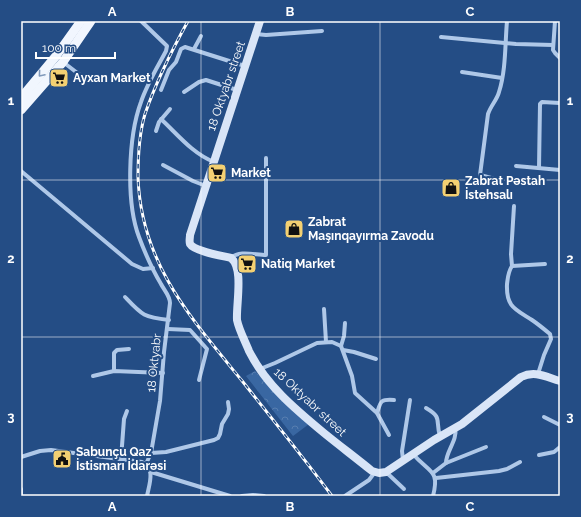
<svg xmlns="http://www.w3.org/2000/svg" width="581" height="517" font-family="Raleway,sans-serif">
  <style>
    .forest { fill: url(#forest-crowns) }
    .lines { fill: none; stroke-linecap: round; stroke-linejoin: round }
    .street { stroke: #afc8e8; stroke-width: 4 }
    .secondary { stroke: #d9e5f7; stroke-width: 8 }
    .primary { stroke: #f1f6fe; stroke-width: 9 }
    .rail-casing { stroke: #fff; stroke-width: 3 }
    .rail { stroke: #244d85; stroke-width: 1.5; stroke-dasharray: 4.5; stroke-linecap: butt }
    .oneway { stroke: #8099bb }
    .grid { fill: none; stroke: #fff; stroke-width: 1; stroke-opacity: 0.55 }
    .labels { text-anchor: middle; stroke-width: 4; stroke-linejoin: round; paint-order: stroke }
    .poi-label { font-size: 12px; font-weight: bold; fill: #fff; stroke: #244d85; text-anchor: start }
    .street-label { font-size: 12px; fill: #fff; stroke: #244d85 }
    .neatline { fill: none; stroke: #fff; stroke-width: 1.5 }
    .grid-label { font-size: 13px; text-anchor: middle; font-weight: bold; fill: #fff }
  </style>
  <defs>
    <pattern id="forest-crowns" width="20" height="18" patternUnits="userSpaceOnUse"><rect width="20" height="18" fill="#3967a2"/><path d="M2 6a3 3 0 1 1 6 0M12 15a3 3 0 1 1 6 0" fill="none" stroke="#577eb0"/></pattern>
  </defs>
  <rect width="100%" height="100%" fill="#244d85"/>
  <path class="forest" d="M255 371 281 399 309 424 293 436 246 376Z"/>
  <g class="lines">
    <g class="street">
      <path d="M141 21 167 46 166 51C157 68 147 84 141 102 128 137 126 203 139 237 145 253 152 269 161 284 164 290 170 296 170 303L164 352 160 401 151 453 146 464"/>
      <path d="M555 21 553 50 555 53 560 58"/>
      <path d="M256 34 266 35 322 31"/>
      <path d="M441 37 516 44 553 45"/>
      <path d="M194 49 201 36"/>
      <path d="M63 62 80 75"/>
      <path d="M462 72 502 78"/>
      <path d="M161 90 169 70 176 62 181 49 185 47 245 66"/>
      <path d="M184 92 199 82 206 80 237 90"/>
      <path d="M161 119C177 134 193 154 214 162"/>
      <path d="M156 131 159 122 170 109"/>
      <path d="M163 165 193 181 206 186"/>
      <path d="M516 166 560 170"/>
      <path d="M539 168 540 104 542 102 560 103"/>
      <path d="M21 171 132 264 143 269 153 268"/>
      <path d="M495 179 480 175 488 114C491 105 497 100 499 92 506 70 505 44 507 21"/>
      <path d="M514 206 511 254 512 266C508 272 508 277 507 284 506 307 515 309 532 320 538 324 544 329 550 334L551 339 544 355 538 374"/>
      <path d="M231 258C239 250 255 255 266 255V158"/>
      <path d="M512 266 545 264"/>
      <path d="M125 297C142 315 143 317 169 320"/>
      <path d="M324 309 326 342"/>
      <path d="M168 329 190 330 207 349 199 380"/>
      <path d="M341 346 344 336 345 323"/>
      <path d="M343 350 354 352 376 359"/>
      <path d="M260 369 275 363 317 343 332 342 341 346 352 376 355 393 377 413 389 435"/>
      <path d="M114 371V353L117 350 129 349"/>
      <path d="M93 376 114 371 163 373"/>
      <path d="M426 408C443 418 435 420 440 436"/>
      <path d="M377 413C381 401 380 399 394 400"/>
      <path d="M544 417 560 425"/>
      <path d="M151 453 166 452 214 440 218 438 220 434 222 424 228 414 229 409 228 402"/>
      <path d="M413 454C429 473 440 469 433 496"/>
      <path d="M539 455 554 452 560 447"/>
      <path d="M21 457 40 451 51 450 142 462C156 468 149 485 147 496"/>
      <path d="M121 459 124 419 127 411"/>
      <path d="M403 460 402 451 410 400"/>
      <path d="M446 463C446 451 458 440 455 428"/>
      <path d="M151 472 230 496"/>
      <path d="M386 472 404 489"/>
      <path d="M433 473 446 463 486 447"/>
      <path d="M436 478 499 471 507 469 520 462"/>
      <path d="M21 489V496"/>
      <path d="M242 496 253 495 264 496"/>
      <path d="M345 496 369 480 375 472"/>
    </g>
    <path class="secondary" d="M260 21 190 235C190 238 189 241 190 244 194 251 223 256 231 258 244 268 236 304 237 320 239 330 245 341 249 351 266 385 295 409 324 433 340 446 356 458 372 471L379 473 386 472 434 440 462 424 521 377C535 370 546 377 560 381"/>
    <g class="primary">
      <path d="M21 98 56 56 81 21"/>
      <path d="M21 110 63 62 91 21"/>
    </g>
    <defs>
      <path id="rail" d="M188 21C172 50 156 82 145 114 139 134 138 157 138 177 141 264 191 318 243 382 273 420 303 457 332 496"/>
    </defs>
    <use href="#rail" class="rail-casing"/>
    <use href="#rail" class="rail"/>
  </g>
  <defs><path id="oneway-chevron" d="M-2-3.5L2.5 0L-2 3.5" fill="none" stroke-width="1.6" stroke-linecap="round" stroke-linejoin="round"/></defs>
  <use class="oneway" href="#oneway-chevron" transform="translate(41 74) rotate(130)"/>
  <path class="grid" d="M201 21V496M380 21V496M21 180H560M21 337H560"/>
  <defs>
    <symbol id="supermarket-square" viewBox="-11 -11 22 22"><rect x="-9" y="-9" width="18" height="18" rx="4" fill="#f3d072" stroke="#244d85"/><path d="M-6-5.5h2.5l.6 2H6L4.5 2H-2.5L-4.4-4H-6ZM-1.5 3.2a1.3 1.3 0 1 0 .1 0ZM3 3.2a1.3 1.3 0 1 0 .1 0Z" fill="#111"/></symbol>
    <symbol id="shop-square" viewBox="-11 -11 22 22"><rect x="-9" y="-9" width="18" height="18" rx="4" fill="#f3d072" stroke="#244d85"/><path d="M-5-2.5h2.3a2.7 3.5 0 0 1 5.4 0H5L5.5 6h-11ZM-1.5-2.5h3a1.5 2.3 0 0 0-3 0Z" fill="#111"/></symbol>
    <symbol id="civic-square" viewBox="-11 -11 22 22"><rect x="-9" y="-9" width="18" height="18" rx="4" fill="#f3d072" stroke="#244d85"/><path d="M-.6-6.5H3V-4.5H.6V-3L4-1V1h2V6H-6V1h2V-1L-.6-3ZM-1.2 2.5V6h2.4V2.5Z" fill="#111"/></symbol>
  </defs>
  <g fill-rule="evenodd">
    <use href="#supermarket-square" x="48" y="67" width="22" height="22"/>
    <use href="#supermarket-square" x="206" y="162" width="22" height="22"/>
    <use href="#shop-square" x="440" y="177" width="22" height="22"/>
    <use href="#shop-square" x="283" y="218" width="22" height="22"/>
    <use href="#supermarket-square" x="236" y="253" width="22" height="22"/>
    <use href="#civic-square" x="51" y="448" width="22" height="22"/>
  </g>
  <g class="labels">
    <g class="poi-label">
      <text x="73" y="82">Ayxan Market</text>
      <text x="231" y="177">Market</text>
      <text x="465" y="185">Zabrat Pəstah<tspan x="465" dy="14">İstehsalı</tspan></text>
      <text x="308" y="226">Zabrat<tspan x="308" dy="14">Maşınqayırma Zavodu</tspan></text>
      <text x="261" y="268">Natiq Market</text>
      <text x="76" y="456">Sabunçu Qaz<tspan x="76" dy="14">İstismarı İdarəsi</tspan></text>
    </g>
    <g class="street-label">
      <text transform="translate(226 86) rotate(-71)" y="4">18 Oktyabr street</text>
      <text transform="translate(154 363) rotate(-84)" y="4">18 Oktyabr</text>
      <text transform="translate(310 402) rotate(43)" y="4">18 Oktyabr street</text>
    </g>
  </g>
  <rect width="581" height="517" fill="none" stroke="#244d85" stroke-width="44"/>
  <path d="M36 52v6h79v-6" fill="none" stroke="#ffffff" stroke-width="2"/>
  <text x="42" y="52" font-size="12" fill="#ffffff" stroke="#244d85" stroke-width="3" paint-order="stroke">100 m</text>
  <rect x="22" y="22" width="537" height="473" class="neatline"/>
  <g class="grid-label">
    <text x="112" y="16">A</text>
    <text x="290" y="16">B</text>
    <text x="470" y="16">C</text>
    <text x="11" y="105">1</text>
    <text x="570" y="105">1</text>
    <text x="11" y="263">2</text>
    <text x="570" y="263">2</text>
    <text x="11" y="421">3</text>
    <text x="570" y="421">3</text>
    <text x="112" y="511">A</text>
    <text x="290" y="511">B</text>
    <text x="470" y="511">C</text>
  </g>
</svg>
